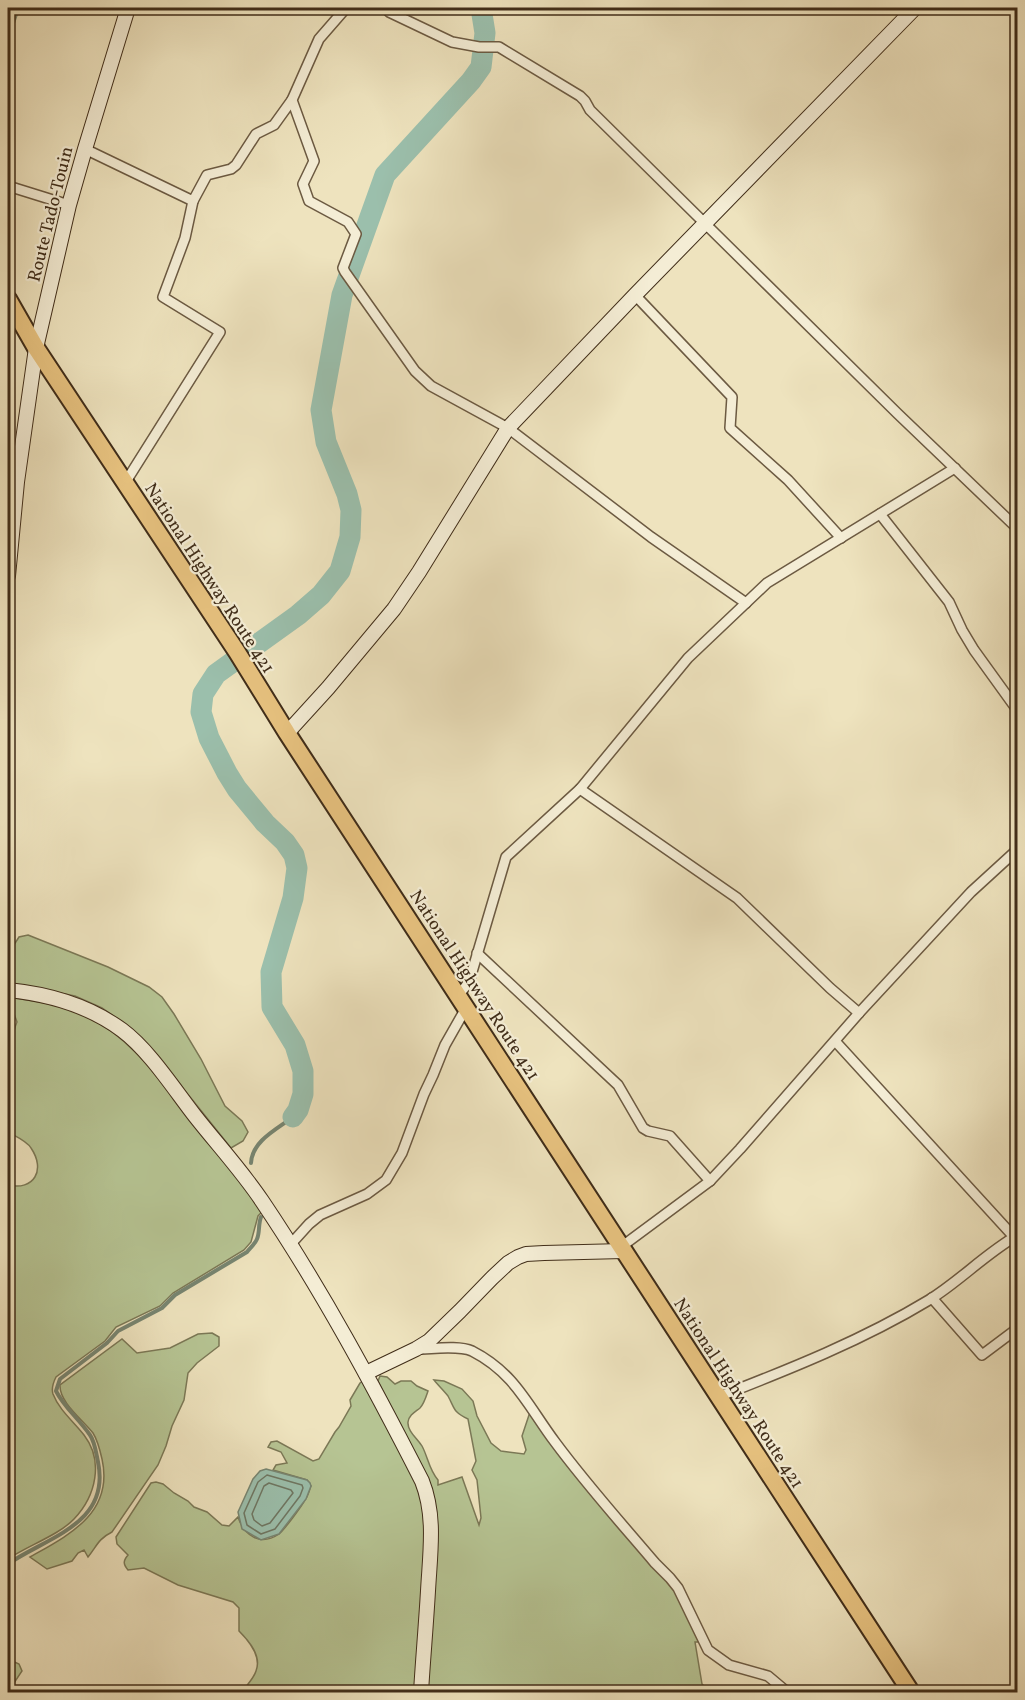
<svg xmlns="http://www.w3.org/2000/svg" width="1025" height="1700" font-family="Vollkorn,serif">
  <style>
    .green { fill: #b6c493; stroke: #7b7856; stroke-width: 1.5 }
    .water { fill: #9bbfac; stroke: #778571; stroke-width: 1.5 }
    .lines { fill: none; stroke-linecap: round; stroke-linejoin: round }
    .shore { stroke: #6e7662; stroke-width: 1.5 }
    .stream { stroke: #778571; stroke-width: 4 }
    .river { stroke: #9bbfac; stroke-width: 21 }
    .street-casing { stroke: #6c5a42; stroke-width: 12 }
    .secondary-casing { stroke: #402d19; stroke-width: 16 }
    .highway-casing { stroke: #402d19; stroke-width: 20 }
    .street { stroke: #f4edd5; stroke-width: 9 }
    .secondary { stroke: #f4edd5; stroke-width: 14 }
    .highway { stroke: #e7c27f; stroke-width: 16 }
    .labels { text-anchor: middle; stroke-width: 4.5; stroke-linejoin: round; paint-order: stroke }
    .street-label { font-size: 18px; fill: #402d19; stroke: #f4edd5 }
  </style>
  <rect width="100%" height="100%" fill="#eee3be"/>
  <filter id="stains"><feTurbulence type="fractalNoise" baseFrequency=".00333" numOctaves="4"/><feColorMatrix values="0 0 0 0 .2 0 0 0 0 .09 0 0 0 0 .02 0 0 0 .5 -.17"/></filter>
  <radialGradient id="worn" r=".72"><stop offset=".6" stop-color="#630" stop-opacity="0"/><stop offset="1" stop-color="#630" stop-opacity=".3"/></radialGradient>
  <g class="green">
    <path d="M28 935 108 967 149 987 162 997 174 1014 201 1059 225 1106 242 1121 248 1132 243 1141 231 1148 154 1052 133 1030 102 1008 75 996 8 983V954L19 937Z"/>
    <path d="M8 997C37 1001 64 1005 91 1019 129 1037 156 1076 182 1108 205 1137 228 1166 251 1195L262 1212 258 1216 251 1242 244 1250 173 1293 160 1306 116 1327 105 1341 56 1377C53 1383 51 1388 53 1394 59 1410 74 1422 84 1435 104 1461 96 1496 74 1519 59 1535 27 1546 8 1559V1185C34 1191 46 1170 31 1148 27 1141 15 1136 8 1132V1045C14 1039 13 1030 17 1022L13 1011 8 1008Z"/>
    <path d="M212 1333 219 1337V1346L197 1363 188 1373 184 1400 172 1426 166 1446 158 1465 112 1532C98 1539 97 1546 88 1557L84 1550 78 1553 72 1561 47 1569 30 1557C69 1535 114 1513 102 1459 100 1450 98 1441 93 1433 83 1420 59 1402 60 1385L122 1339 137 1353 170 1348 198 1334Z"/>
    <path d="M380 1376 387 1377 395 1384 401 1381H411L417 1386 428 1391C426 1397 424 1404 420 1408 415 1412 409 1415 408 1422 407 1431 418 1439 422 1446 428 1457 429 1470 438 1480V1485L462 1477 479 1525 481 1518 477 1480 472 1470 476 1461 468 1419C453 1412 455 1409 448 1396 444 1391 438 1385 434 1380L444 1381 462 1389 473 1401 477 1416 491 1443 501 1451 524 1454 526 1450 522 1436 530 1412 675 1589 699 1642H695L702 1684 705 1687H710L712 1692H242C246 1686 254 1678 256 1671 262 1656 249 1641 239 1631V1608L233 1602 178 1585 144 1568 128 1570C123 1564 123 1561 128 1555L117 1544 116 1537 151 1483 156 1482 163 1484 174 1493 188 1501 194 1507 207 1512 222 1525 229 1526 238 1517C244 1535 260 1547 279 1534 284 1530 302 1506 305 1500 308 1496 309 1491 311 1486L307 1480 273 1470 276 1465 287 1463 281 1452 268 1447 271 1442 277 1441 313 1461 319 1459 335 1432 339 1427 351 1406 350 1400 360 1383 363 1381 419 1488H432L378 1381Z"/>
    <path d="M8 1659 19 1664 22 1671 8 1692Z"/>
  </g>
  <path class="water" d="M266 1469 307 1480 310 1483 311 1486 306 1499 279 1534 261 1540 242 1529 238 1512 253 1479 260 1471Z"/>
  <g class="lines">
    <g class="shore">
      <path d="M267 1475 302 1485 303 1488 300 1496 275 1529 261 1534 247 1525 244 1513 258 1482Z"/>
      <path d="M269 1483 291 1490 293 1493 270 1523 262 1526 254 1520 252 1514 264 1486Z"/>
    </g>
    <g class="stream">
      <path d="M8 38 18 8"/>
      <path d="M251 1163C252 1141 277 1129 293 1117"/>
      <path d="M8 1564C47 1537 111 1524 98 1462 96 1453 95 1442 90 1435 79 1419 64 1407 56 1391L60 1379 107 1343 118 1331 162 1308 175 1295 247 1252C250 1248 255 1244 257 1239 260 1232 258 1225 261 1217"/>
    </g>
    <path class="river" d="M293 1117 298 1110 303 1094V1071L295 1045 272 1007 271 972 293 898 297 868 294 855 285 842 265 823 237 789 227 773 209 738 201 712 203 694 216 674 298 615 321 595 340 571 350 537 351 510 347 494 326 442 321 410 342 295 385 175 471 81 481 67 485 33 481 8"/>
    <defs>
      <g id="street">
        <path d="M346 8 319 39 292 100 314 161 303 184 309 201 348 222 356 234 343 268 345 272 415 371 431 386 508 428 651 537 746 603"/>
        <path d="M386 8 389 12 452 42 479 47H499L580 96 585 101 590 110 898 414 1018 529"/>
        <path d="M85 149 193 201 207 175 231 169 236 165 256 134 274 125 292 100"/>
        <path d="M8 186 69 205"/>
        <path d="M635 295 732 397 730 428 788 480 841 538"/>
        <path d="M125 483 220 332 163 297 185 238 193 201"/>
        <path d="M880 514 949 602 962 630 974 650 1018 711"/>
        <path d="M580 789 737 898 830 988 859 1013"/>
        <path d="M477 953 618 1085 643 1128 648 1131 670 1136 710 1181"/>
        <path d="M458 996 469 982 506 857 580 789 688 658 767 583 955 468"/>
        <path d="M835 1041 1014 1237"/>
        <path d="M290 1245 309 1224 320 1215 367 1194 386 1180 402 1153 424 1094 433 1075 445 1045 466 1008"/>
        <path d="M621 1247 710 1181 740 1149 859 1013 971 892 1018 849"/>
        <path d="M932 1298 982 1355 1018 1328"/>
        <path d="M417 1349C432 1349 459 1345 472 1351 515 1373 528 1406 555 1442 586 1484 621 1523 655 1563L670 1578 678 1588 708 1650 729 1665 768 1676 787 1692"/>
        <path d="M718 1397C790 1369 863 1340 929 1300 960 1281 986 1253 1018 1235"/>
      </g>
      <g id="secondary">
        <path d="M8 576 17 482 36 348 69 205 85 149 128 8"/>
        <path d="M287 733 328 688 394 609 419 572 508 428 635 295 915 8"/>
        <path d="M8 990C48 994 88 1005 122 1030 149 1050 174 1089 195 1116 217 1144 242 1171 262 1201 322 1290 373 1385 422 1481 436 1516 430 1553 428 1591 426 1625 423 1659 421 1692"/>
        <path d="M366 1373 416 1349 429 1341 460 1311 492 1278 508 1263 518 1257 526 1254 544 1253 623 1251"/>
      </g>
      <path id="highway" d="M8 299 36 348 237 652 287 733 911 1692"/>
    </defs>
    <use href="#street" class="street-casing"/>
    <use href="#secondary" class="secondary-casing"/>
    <use href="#highway" class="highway-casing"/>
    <use href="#street" class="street"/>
    <use href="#secondary" class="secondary"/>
    <use href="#highway" class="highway"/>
  </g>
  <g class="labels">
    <g class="street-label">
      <text transform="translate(50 214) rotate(-76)" y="6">Route Tado-Touin</text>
      <text transform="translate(210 578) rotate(57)" y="6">National Highway Route 421</text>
      <text transform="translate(475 985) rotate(57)" y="6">National Highway Route 421</text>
      <text transform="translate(739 1393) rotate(57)" y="6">National Highway Route 421</text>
    </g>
  </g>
  <rect width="1025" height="1700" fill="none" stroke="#eee3be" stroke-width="30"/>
  <rect x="9" y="9" width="1007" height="1682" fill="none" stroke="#402d19" stroke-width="3"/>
  <rect x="15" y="15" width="995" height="1670" fill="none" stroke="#402d19" stroke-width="1.5"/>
  <rect width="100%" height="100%" filter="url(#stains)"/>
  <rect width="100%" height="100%" fill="url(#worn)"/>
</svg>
